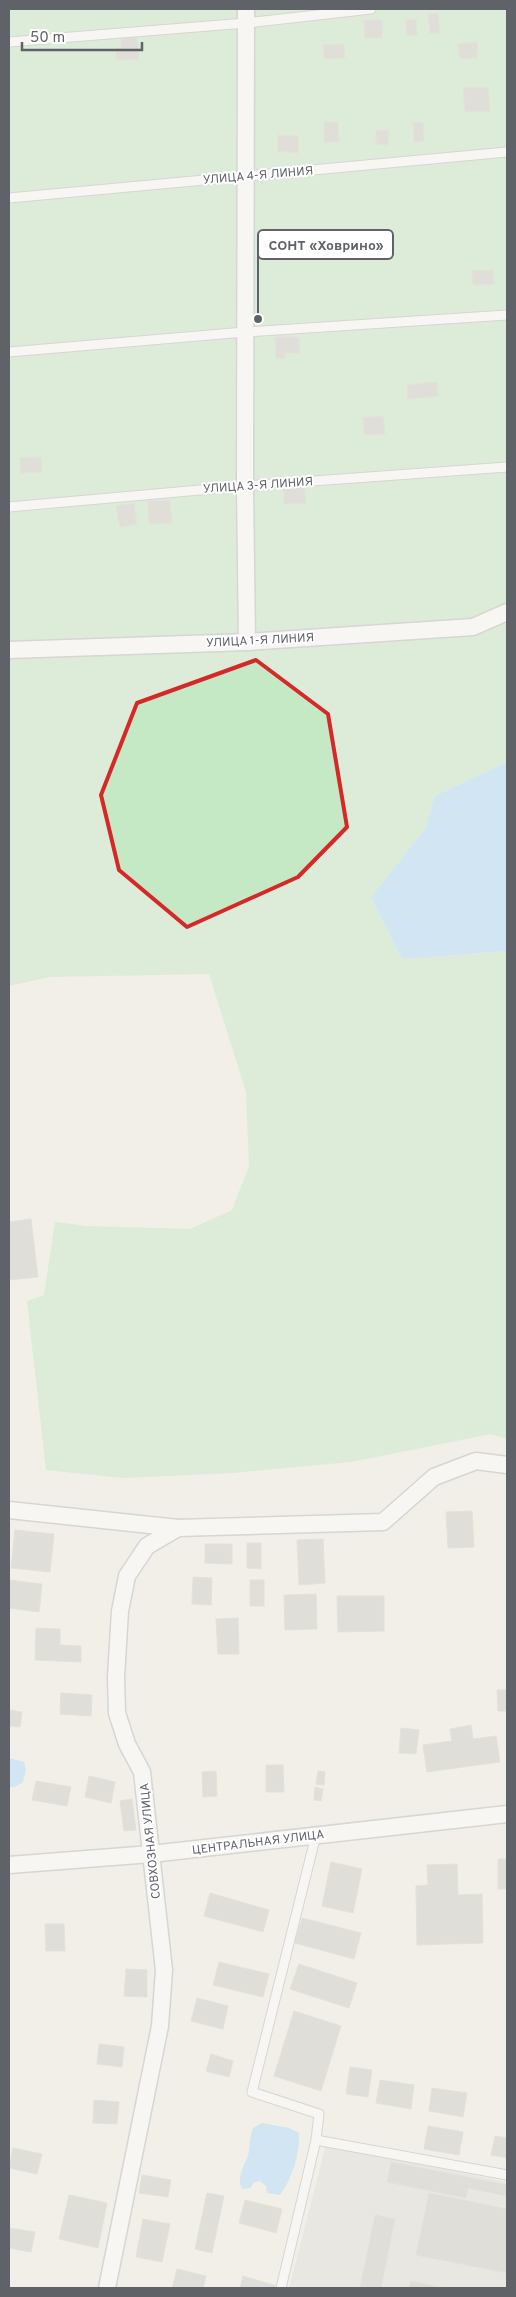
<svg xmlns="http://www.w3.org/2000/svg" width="516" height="2297" font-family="Overpass,sans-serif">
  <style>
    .industrial { fill: #e0deda }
    .green { fill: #c5e8c5 }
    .water { fill: #aadaff }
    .building { fill: #cccac5; stroke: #d6d1c6 }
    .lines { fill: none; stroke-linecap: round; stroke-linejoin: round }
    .lane-casing { stroke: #b5b8bc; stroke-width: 11 }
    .street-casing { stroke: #b5b8bc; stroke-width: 19 }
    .lane { stroke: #fff; stroke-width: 9 }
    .street { stroke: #fff; stroke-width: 16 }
    .marked { fill: none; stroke: #d62828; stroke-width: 4; stroke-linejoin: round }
    .labels { text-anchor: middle; stroke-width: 4; stroke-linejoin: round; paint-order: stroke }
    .street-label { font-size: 12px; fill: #5f6368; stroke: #fff }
    .leader { fill: none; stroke: #5f6368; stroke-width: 2 }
    .callout-dot { fill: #5f6368; stroke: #fff; stroke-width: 2 }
    .callout { fill: #fff; stroke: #5f6368; stroke-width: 2 }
    .callout-label { font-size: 14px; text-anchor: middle; font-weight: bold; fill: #5f6368 }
  </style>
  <rect width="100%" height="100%" fill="#f1efe8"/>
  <path class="industrial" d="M326 2145 507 2182V2288H289Z"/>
  <path class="green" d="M9 9H507V762L435 796 426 828 371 897 402 959 507 951V1439L491 1434 351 1462 233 1473 123 1478 46 1470 27 1301 44 1295 55 1222 86 1226 190 1229 232 1210 249 1166 246 1092 209 974 50 977 9 986Z"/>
  <g class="water">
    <path d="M507 762V951L402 959 371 897 426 828 435 796Z"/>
    <path d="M9 1758 24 1762 26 1770 23 1782 15 1787H9Z"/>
    <path d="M262 2123 289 2128 299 2133C300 2154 292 2179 280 2195L267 2193 266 2186 260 2181 254 2182 250 2188 242 2189C235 2175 247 2164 249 2151 250 2143 250 2136 253 2128Z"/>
  </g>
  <g class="building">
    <path d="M438 13 440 33H430L428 14Z"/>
    <path d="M416 19 417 35 407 36 406 20Z"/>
    <path d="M364 20H382V38H365Z"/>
    <path d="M137 37 139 59 117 60 116 48H121V38Z"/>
    <path d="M477 42 478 58 460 59 458 44Z"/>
    <path d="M344 44 345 58 324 59 323 45Z"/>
    <path d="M488 87 490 111 465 112 463 88Z"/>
    <path d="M324 122H338L339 142H324Z"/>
    <path d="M423 122 424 141 414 142 413 123Z"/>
    <path d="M376 130 389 131 388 145 376 144Z"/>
    <path d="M278 135 299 136 298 153 277 151Z"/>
    <path d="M493 270 494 284 473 285 472 271Z"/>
    <path d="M275 337H299V353H285V358H276Z"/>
    <path d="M437 382 438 396 408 399 407 385Z"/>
    <path d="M383 416 385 434 364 435 363 418Z"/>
    <path d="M41 457 42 472 21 473 20 458Z"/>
    <path d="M304 485 306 503 284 504 283 486Z"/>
    <path d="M170 500 172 523 149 524 148 501Z"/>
    <path d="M134 503 137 524 120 527 116 506Z"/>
    <path d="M31 1219 38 1277 9 1280V1222Z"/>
    <path d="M472 1511 474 1547 448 1548 446 1512Z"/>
    <path d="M15 1530 54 1534 50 1572 11 1568Z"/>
    <path d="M323 1539 325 1583 299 1585 297 1540Z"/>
    <path d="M247 1543H261V1569L247 1568Z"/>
    <path d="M205 1544H232V1564L205 1563Z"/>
    <path d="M193 1577 212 1578 211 1605 192 1604Z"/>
    <path d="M9 1580 42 1584 39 1612 9 1608Z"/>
    <rect x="250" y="1580" width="14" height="26"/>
    <path d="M316 1594 317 1629 285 1630 284 1595Z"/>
    <path d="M337 1596H384V1631L338 1632Z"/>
    <path d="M238 1618 239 1654H218L216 1619Z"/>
    <path d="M36 1628 60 1629V1645L81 1646V1662L35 1660Z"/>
    <path d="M497 1690H507V1711H498Z"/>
    <path d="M61 1693 92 1695 91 1716 60 1714Z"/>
    <path d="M9 1710 22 1712 20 1727 9 1726Z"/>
    <path d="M471 1725 473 1739 496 1736 500 1762 427 1772 423 1745 452 1741 450 1729Z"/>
    <path d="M401 1728 419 1730 416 1754 399 1753Z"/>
    <path d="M266 1765H283L284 1792H266Z"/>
    <path d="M216 1771 217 1796 203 1797 202 1772Z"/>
    <path d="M318 1771 325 1772 324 1785 316 1784Z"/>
    <path d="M89 1776 115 1782 111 1803 85 1797Z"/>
    <path d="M36 1781 71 1787 67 1806 32 1800Z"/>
    <path d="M315 1787 323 1789 321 1801 314 1800Z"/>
    <path d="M132 1799 136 1830 124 1831 120 1801Z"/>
    <rect x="498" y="1859" width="9" height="30"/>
    <path d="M331 1862 362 1869 353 1913 322 1906Z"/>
    <path d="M457 1864 458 1895 482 1894 483 1943 417 1945 416 1886 428 1885 427 1865Z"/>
    <path d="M210 1893 269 1910 263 1932 204 1916Z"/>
    <path d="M302 1918 361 1933 354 1959 295 1943Z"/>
    <path d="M45 1924H64L65 1951H46Z"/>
    <path d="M219 1962 269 1974 263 1997 213 1985Z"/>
    <path d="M299 1964 357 1983 349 2008 290 1989Z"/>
    <path d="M126 1969 147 1970V1997L124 1996Z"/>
    <path d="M197 1998 228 2006 223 2029 191 2021Z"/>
    <path d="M294 2011 341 2026 321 2091 274 2076Z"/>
    <path d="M99 2044 124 2047 122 2067 97 2064Z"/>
    <path d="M211 2054 233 2061 229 2077 206 2071Z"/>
    <path d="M350 2067 372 2070 368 2097 346 2094Z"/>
    <path d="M380 2080 414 2085 411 2109 376 2103Z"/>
    <path d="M432 2088 467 2093 463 2117 429 2111Z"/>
    <path d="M94 2100 119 2102 117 2124 93 2123Z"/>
    <path d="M428 2126 463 2132 459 2155 424 2149Z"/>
    <path d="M495 2136 507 2138V2158L491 2155Z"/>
    <path d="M13 2148 42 2154 37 2174 9 2168Z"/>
    <path d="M391 2162 507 2185V2196L468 2188 466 2198 387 2182Z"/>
    <path d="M142 2175 171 2180 168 2197 139 2193Z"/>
    <path d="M207 2193 224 2196 212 2253 195 2249Z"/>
    <path d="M429 2193 507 2209V2273L416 2255Z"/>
    <path d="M69 2195 107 2203 98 2248 59 2239Z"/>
    <path d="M245 2200 282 2209 276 2233 239 2223Z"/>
    <path d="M375 2215 395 2219 381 2288H360Z"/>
    <path d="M143 2219 170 2224 162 2262 136 2257Z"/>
    <path d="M9 2228 35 2232 31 2252 9 2248Z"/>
    <path d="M177 2269 206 2276 203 2288H172Z"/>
    <path d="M243 2276 277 2286 276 2288H240Z"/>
    <path d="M411 2281 444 2288H409Z"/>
  </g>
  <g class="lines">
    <defs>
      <g id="lane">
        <path d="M9 42 246 23 371 9"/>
        <path d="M9 198 507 152"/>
        <path d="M9 352 245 332 507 315"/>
        <path d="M9 507 245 486 507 467"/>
        <path d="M316 2140 507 2175"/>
        <path d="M281 2288 316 2140 319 2114 252 2092 316 1835"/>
      </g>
      <g id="street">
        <path d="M246 9 245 486 247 642"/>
        <path d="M9 650 247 642 473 627 507 612"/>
        <path d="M9 1510 178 1528"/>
        <path d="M9 1865 151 1854 507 1814"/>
        <path d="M107 2288 160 2026 164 1970 142 1772 127 1744 117 1713 116 1677 120 1611 127 1576 147 1546 178 1528 383 1522 434 1477 476 1461 507 1465"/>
      </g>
    </defs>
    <use href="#lane" class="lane-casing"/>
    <use href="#street" class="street-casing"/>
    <use href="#lane" class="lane"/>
    <use href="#street" class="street"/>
  </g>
  <path d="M0 0H516V2297H0ZM256 660 328 714 347 827 298 877 187 927 119 870 101 795 137 703Z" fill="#f1efe8" fill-opacity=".55" fill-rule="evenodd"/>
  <path class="marked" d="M256 660 328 714 347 827 298 877 187 927 119 870 101 795 137 703Z"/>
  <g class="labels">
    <g class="street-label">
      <text transform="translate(258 175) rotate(-5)" y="4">УЛИЦА 4-Я ЛИНИЯ</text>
      <text transform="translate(258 485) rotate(-4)" y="4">УЛИЦА 3-Я ЛИНИЯ</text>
      <text transform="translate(260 640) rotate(-3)" y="4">УЛИЦА 1-Я ЛИНИЯ</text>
      <text transform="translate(150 1841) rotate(-96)" y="4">СОВХОЗНАЯ УЛИЦА</text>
      <text transform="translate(258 1842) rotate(-7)" y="4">ЦЕНТРАЛЬНАЯ УЛИЦА</text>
    </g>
  </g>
  <path class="leader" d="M258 319L258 245"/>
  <circle class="callout-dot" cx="258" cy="319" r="5"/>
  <rect class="callout" x="258" y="230" width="135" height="29" rx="5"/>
  <g class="callout-label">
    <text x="326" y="250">СОНТ «Ховрино»</text>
  </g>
  <rect width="516" height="2297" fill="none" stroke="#5f6368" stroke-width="20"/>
  <path d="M22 42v8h120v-8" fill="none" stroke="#5f6368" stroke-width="2.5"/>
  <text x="30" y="42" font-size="15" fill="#5f6368" stroke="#ffffff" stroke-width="4" paint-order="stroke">50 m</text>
</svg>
